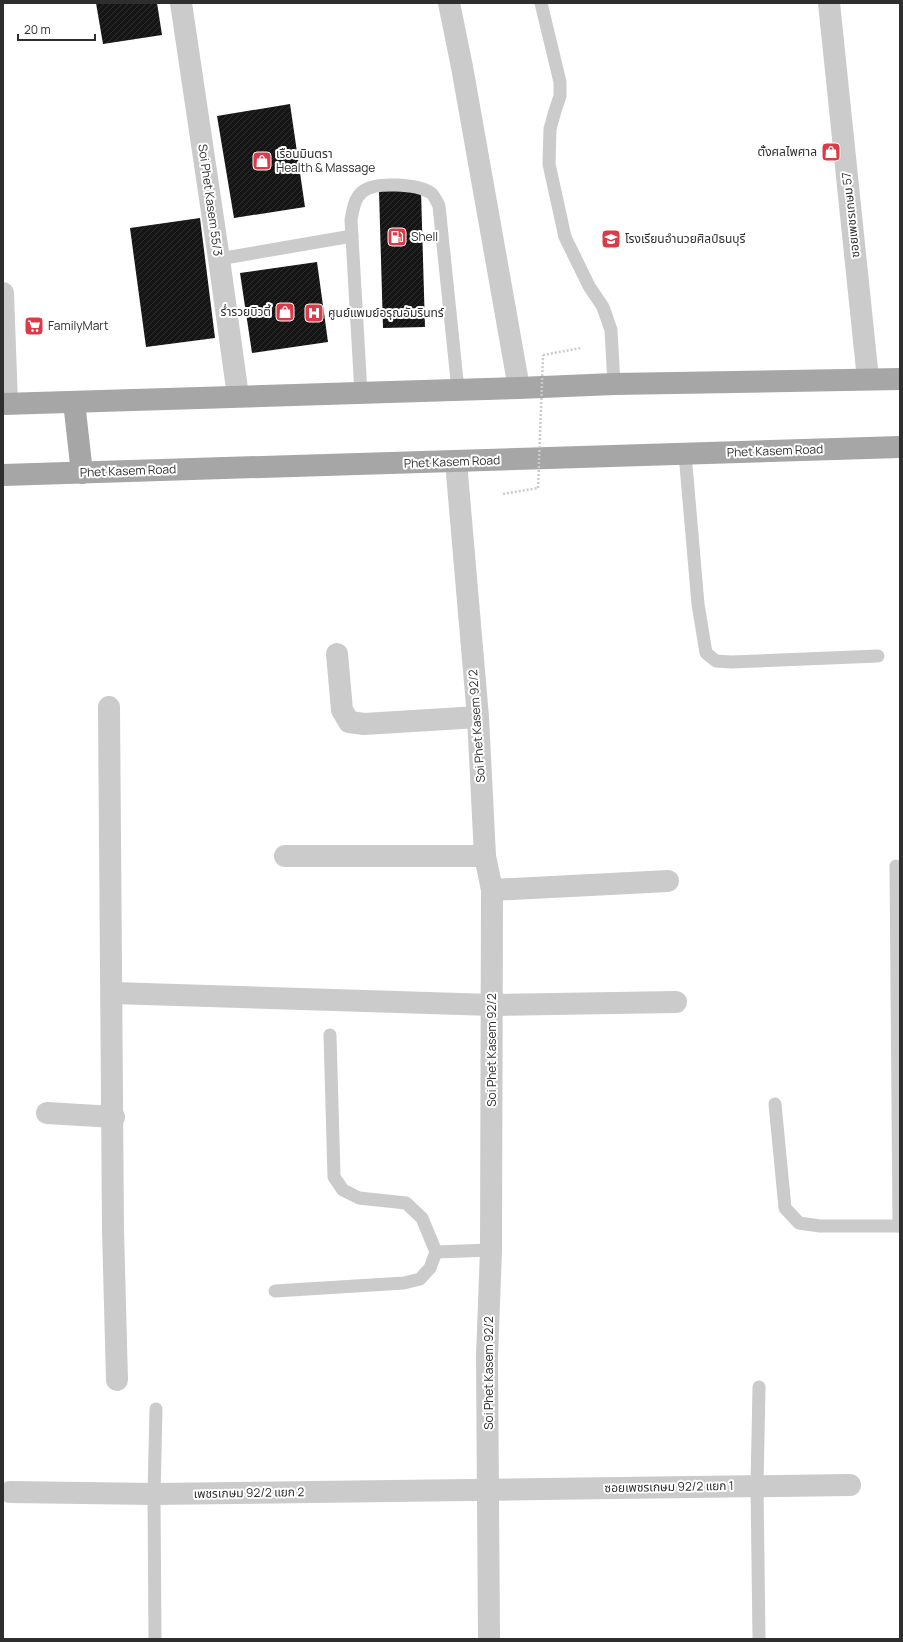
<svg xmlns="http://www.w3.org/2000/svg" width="903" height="1642" font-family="Manrope,'Noto Sans Thai',sans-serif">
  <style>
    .building { fill: url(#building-hatch) }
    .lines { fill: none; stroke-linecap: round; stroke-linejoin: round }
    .path { stroke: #cbcbcb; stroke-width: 2.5; stroke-dasharray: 2 2; stroke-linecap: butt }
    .lane { stroke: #cbcbcb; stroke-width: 13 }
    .street { stroke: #cbcbcb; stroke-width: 22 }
    .primary { stroke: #a6a6a6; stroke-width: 22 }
    .path-bridge { stroke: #cbcbcb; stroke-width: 2.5; stroke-dasharray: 2 2; stroke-linecap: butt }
    .labels { text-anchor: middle; stroke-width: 4; stroke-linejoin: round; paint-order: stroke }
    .poi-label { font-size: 12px; fill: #2e2e2e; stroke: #fff; text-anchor: start }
    .street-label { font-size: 12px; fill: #2e2e2e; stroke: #fff }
  </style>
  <defs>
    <pattern id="building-hatch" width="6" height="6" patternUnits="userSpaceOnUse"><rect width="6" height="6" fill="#151515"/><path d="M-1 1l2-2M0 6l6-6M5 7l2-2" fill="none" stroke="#2f2f2f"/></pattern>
  </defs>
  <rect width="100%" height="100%" fill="#fff"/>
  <g class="building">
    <path d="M96 3H157L162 35 103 44Z"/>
    <path d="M290 104 305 207 234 218 217 116Z"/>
    <path d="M379 191H421L425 327 383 328Z"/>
    <path d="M200 218 215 338 146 347 130 228Z"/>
    <path d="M317 262 328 342 252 353 240 273Z"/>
  </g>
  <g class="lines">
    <g class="path">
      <path d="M543 355 581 348"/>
      <path d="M503 494 538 488"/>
    </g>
    <g class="lane">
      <path d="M541 3 560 82V96L555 111 550 129 549 164 565 237 589 286 603 307 611 330 614 384"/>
      <path d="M219 259 352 236"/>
      <path d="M361 393 351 220C353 210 354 199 362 192 374 181 418 184 431 193 434 195 437 202 439 206L458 390"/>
      <path d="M685 454 698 604 706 653 716 661 731 662 878 656"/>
      <path d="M896 866 899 1226"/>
      <path d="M330 1035 334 1177 343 1190 359 1198 406 1203 422 1218 436 1252 491 1250"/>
      <path d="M775 1104 785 1208 799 1223 820 1226H900"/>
      <path d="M275 1291 404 1283 420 1279 430 1268 436 1252"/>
      <path d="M759 1387 757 1486 759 1639"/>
      <path d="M155 1639 154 1494 156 1409"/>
    </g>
    <g class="street">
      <path d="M181 3 219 259 238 396"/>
      <path d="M449 3 462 67 519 388"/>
      <path d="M829 3 868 379"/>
      <path d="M3 293 7 404"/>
      <path d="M456 462 478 717 485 856 492 890 491 1250 487 1357 489 1639"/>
      <path d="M337 654 342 710 349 722 364 724 478 717"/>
      <path d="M109 707 113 1230 117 1380"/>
      <path d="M285 856H485"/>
      <path d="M492 890 668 881"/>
      <path d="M113 993 492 1005 676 1002"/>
      <path d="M47 1113 114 1117"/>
      <path d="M10 1492 154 1494 850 1485"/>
    </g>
    <g class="primary">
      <path d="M74 402 82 473"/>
      <path d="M3 404 519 388 614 384 900 379"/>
      <path d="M3 475 900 447"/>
    </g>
    <path class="path-bridge" d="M538 488 543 355"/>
  </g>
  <defs>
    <symbol id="shop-square" viewBox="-11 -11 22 22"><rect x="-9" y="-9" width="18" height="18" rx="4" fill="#db3b49" stroke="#fff"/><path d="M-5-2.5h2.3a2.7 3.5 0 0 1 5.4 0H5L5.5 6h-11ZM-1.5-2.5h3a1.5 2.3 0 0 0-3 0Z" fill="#fff"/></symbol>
    <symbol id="fuel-square" viewBox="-11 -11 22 22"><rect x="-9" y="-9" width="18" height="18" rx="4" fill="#db3b49" stroke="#fff"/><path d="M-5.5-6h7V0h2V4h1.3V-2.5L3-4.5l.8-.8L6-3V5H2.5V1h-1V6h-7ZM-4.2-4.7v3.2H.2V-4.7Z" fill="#fff"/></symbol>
    <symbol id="school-square" viewBox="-11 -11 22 22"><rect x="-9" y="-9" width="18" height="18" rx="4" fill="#db3b49" stroke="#fff"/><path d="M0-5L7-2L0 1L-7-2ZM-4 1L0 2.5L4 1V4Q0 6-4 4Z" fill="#fff"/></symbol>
    <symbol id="hospital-square" viewBox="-11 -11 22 22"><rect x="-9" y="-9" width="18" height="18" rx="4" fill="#db3b49" stroke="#fff"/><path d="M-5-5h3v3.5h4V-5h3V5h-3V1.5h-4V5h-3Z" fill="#fff"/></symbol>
    <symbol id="supermarket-square" viewBox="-11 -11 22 22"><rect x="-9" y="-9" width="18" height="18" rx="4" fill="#db3b49" stroke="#fff"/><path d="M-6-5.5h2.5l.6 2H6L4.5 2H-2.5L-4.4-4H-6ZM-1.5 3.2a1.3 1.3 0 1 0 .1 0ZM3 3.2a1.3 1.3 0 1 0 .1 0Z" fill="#fff"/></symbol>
  </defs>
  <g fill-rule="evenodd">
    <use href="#shop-square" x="820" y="141" width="22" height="22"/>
    <use href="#shop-square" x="251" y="150" width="22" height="22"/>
    <use href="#fuel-square" x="386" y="226" width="22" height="22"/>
    <use href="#school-square" x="600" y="228" width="22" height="22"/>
    <use href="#shop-square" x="274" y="301" width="22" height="22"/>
    <use href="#hospital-square" x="303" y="302" width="22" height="22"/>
    <use href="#supermarket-square" x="23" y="315" width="22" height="22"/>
  </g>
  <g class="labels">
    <g class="poi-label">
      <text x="817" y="156" text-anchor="end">ตั้งศลไพศาล</text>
      <text x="276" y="158">เรือนมินตรา<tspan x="276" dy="14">Health &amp; Massage</tspan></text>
      <text x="411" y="241">Shell</text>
      <text x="625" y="243">โรงเรียนอำนวยศิลป์ธนบุรี</text>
      <text x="271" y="316" text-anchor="end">ร่ำรวยบิวตี้</text>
      <text x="328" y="317">ศูนย์แพมย์อรุณอัมรินทร์</text>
      <text x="48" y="330">FamilyMart</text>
    </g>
    <g class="street-label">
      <text transform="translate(210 200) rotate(82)" y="4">Soi Phet Kasem 55/3</text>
      <text transform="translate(851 215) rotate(-96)" y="4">ซอยเพชรเกษม 57</text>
      <text transform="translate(775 451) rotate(-2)" y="4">Phet Kasem Road</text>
      <text transform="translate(452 462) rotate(-2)" y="4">Phet Kasem Road</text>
      <text transform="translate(128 471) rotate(-2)" y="4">Phet Kasem Road</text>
      <text transform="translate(477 726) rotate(-94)" y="4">Soi Phet Kasem 92/2</text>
      <text transform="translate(492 1050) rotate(-90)" y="4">Soi Phet Kasem 92/2</text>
      <text transform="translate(489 1373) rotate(-90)" y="4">Soi Phet Kasem 92/2</text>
      <text transform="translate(669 1487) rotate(-1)" y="4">ซอยเพชรเกษม 92/2 แยก 1</text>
      <text transform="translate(249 1493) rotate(-1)" y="4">เพชรเกษม 92/2 แยก 2</text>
    </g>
  </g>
  <rect width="903" height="1642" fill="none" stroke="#2e2e2e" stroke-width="8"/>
  <path d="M18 34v6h77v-6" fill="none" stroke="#2e2e2e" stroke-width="2"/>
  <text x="24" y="34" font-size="12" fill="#2e2e2e" stroke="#ffffff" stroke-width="3" paint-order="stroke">20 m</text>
</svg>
